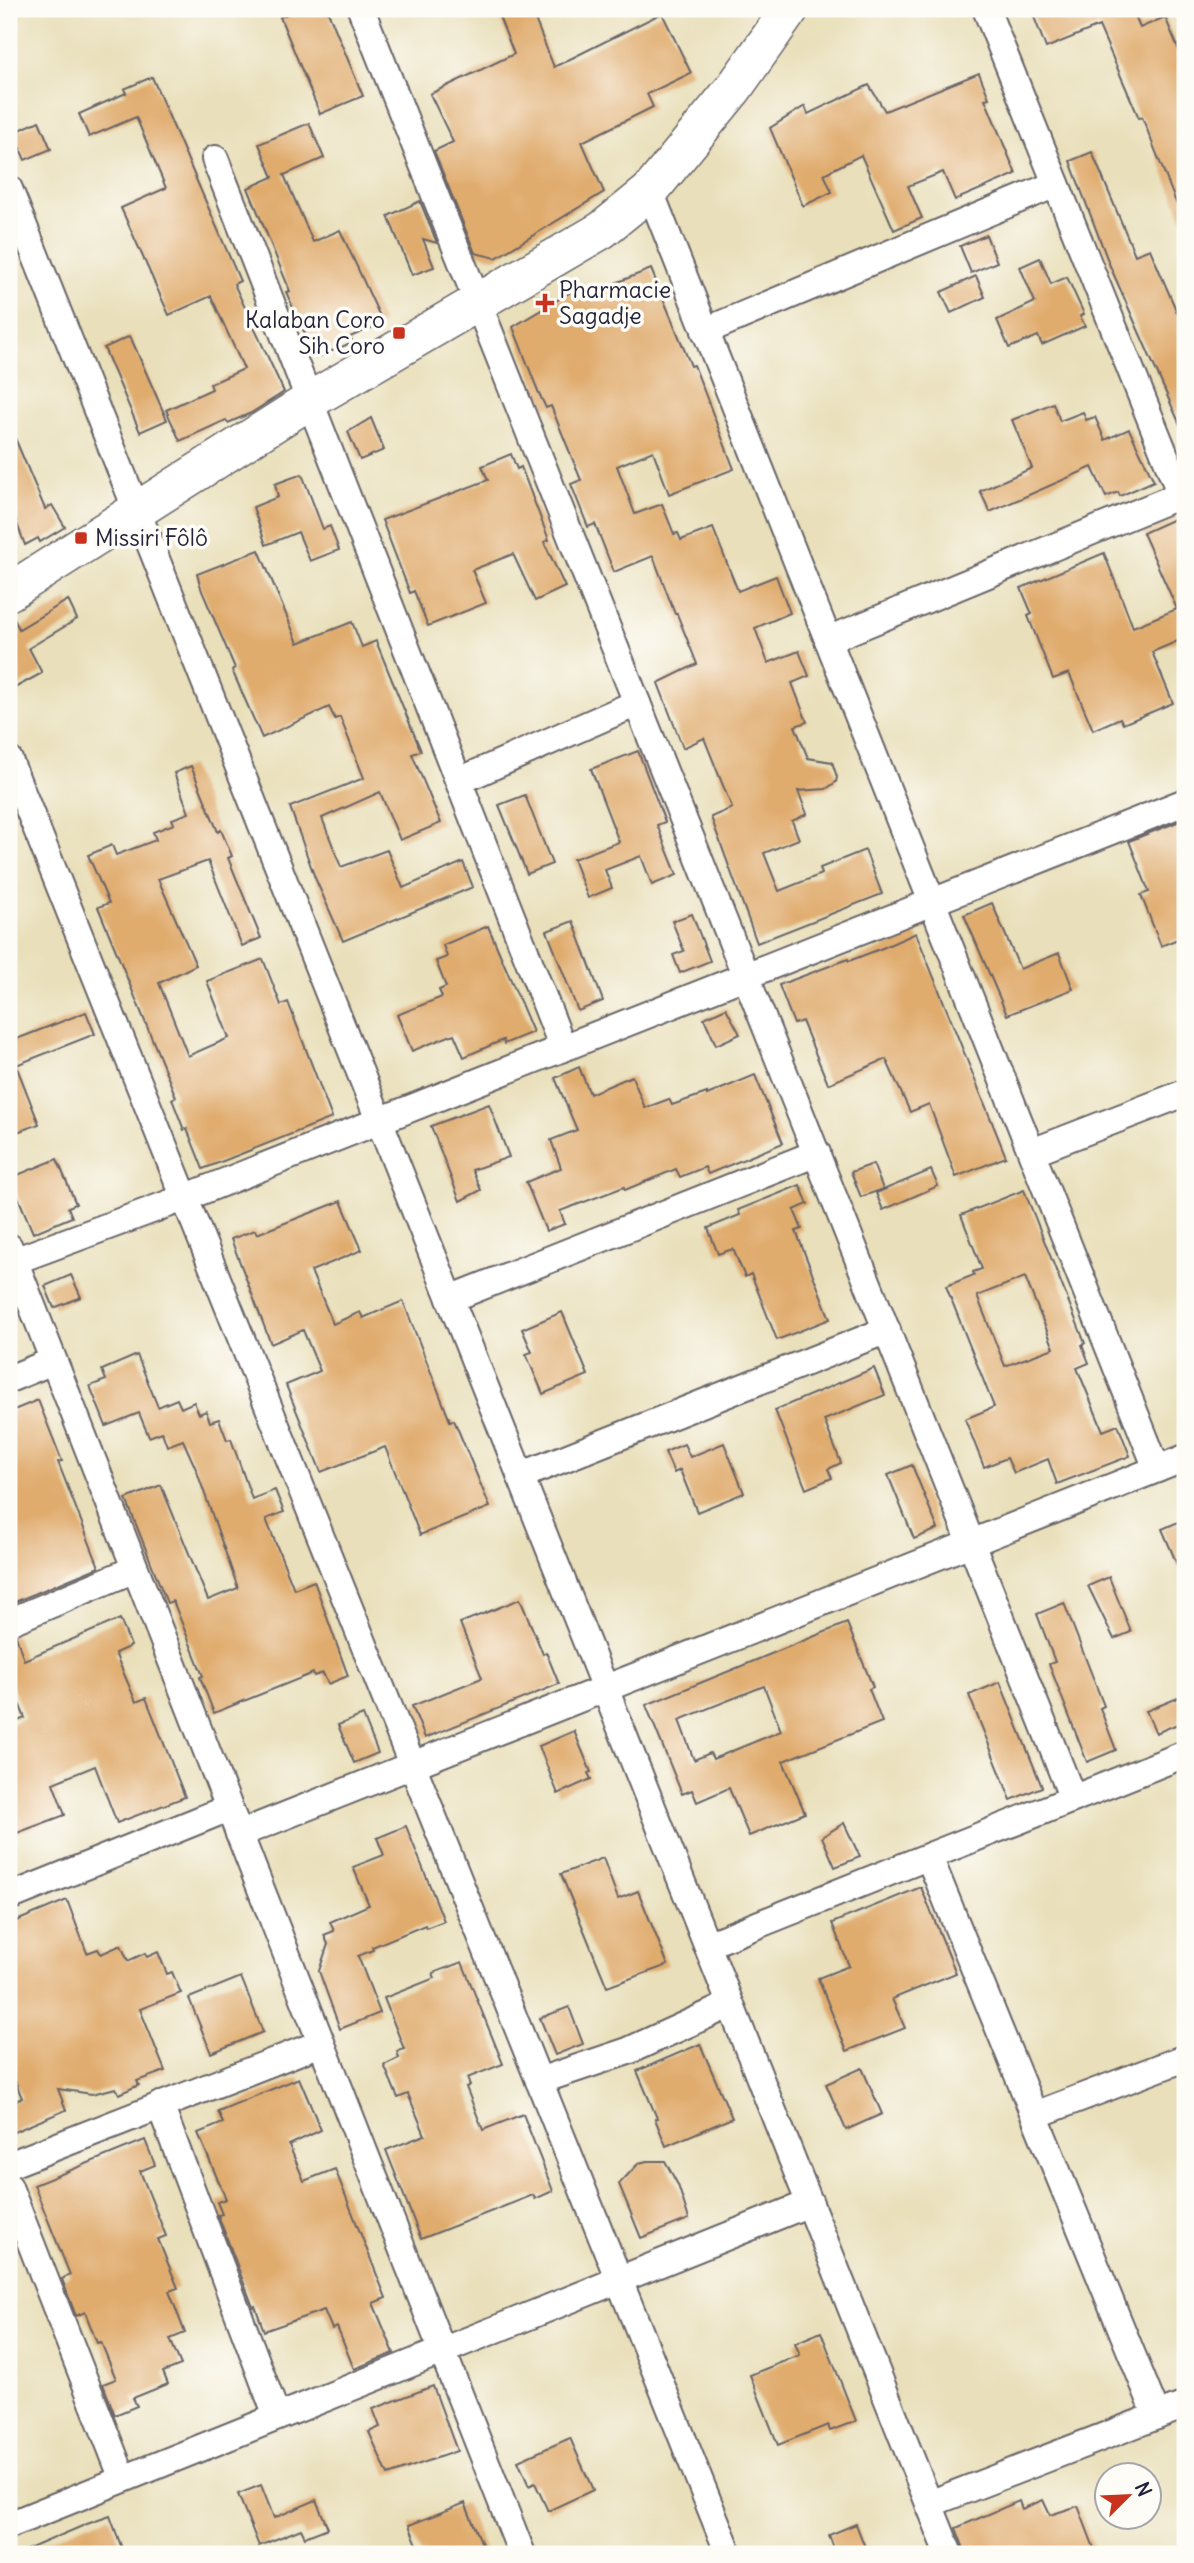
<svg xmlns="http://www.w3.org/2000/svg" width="1194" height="2563" font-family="Delius,sans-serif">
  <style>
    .building { fill: #e0ac6e; fill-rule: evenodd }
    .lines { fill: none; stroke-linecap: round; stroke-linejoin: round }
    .street-casing { stroke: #686467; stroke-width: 30 }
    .secondary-casing { stroke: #686467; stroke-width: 40 }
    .street { stroke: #fff; stroke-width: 26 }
    .secondary { stroke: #fff; stroke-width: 37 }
    .poi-dot { fill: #c8321e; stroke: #fdfcf7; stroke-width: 2.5 }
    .labels { text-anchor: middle; stroke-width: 7; stroke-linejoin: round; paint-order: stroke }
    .poi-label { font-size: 23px; fill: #22223b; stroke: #fdfcf7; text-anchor: start }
  </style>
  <rect width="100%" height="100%" fill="#fdfcf7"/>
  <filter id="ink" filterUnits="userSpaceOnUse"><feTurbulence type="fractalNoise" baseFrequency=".0143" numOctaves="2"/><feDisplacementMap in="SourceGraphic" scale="14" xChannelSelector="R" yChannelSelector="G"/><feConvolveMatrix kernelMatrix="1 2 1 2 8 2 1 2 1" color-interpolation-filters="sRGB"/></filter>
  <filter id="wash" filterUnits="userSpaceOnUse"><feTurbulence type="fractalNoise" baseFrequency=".00686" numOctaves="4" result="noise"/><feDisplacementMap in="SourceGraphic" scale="28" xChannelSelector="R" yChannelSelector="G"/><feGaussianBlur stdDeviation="1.57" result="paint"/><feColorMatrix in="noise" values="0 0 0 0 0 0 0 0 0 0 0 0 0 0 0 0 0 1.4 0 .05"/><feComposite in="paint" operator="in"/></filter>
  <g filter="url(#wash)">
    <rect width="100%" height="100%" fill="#e9dfba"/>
    <g id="blocks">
      <g class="building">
        <path d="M299 9H327L363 96 320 114 280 17Z"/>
        <path d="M496 9H531L554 67 662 13 691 73 647 94 653 107 582 142 604 192 496 258 475 253 434 151 453 142 430 94 514 54Z"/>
        <path d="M1031 9H1138L1133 11 1140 28 1165 17 1185 64V225L1142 117 1139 118 1099 26 1046 48Z"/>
        <path d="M979 73 989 98 985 99 1016 174 955 200 943 172 908 186 922 218 894 230 861 155 824 174 832 192 803 206 770 128 805 106 808 114 869 85 885 111Z"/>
        <path d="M152 77 240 281 234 284 284 392 251 413 228 423 226 420 180 441 166 410 212 389 210 384 244 369 211 296 169 315 121 208 166 188 136 117 89 137 79 114 126 93 124 89Z"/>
        <path d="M39 121 51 149 25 160 13 133Z"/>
        <path d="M309 123 324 158 284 175 313 242 340 230 383 323 350 337 353 342 316 358 286 292 290 291 248 188 273 177 259 144Z"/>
        <path d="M1092 152 1135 255 1150 249 1185 331V436L1110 266 1070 161Z"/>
        <path d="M420 201 437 243 423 239 434 267 412 275 388 216Z"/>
        <path d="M986 235 997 262 971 273 960 246Z"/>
        <path d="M1040 258 1051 284 1067 277 1084 314 1080 316 1085 326 1042 345 1038 336 1009 348 997 320 1035 302 1020 267Z"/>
        <path d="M651 269 691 366 694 365 734 469 669 494 653 451 617 466 635 514 662 504 674 534 678 533 681 540 713 528 738 591 776 576 790 613 755 628 768 663 799 651 809 676 792 683 807 722 795 726 808 758 832 762 837 777 836 782 826 789 798 791 807 814 792 821 799 839 764 853 779 891 822 874 820 868 865 850 882 894 757 943 711 817 732 808 704 738 683 748 658 683 697 664 677 614H675L653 556 614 572 595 524 588 527 571 484 581 480 551 406 546 408 538 391 513 327 581 286 585 295Z"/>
        <path d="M976 276 985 297 951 313 941 292Z"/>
        <path d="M130 336 167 420 140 432 104 348Z"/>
        <path d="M1053 403 1060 421 1083 412 1086 420 1095 417 1105 440 1129 429 1154 481 1120 496 1118 492 1106 497 1092 467 990 512 980 491 1032 468 1012 420Z"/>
        <path d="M371 418 384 450 360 460 348 432Z"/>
        <path d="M9 424 45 509 52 505 65 527 40 542 38 538 25 545 9 502Z"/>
        <path d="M511 454 517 469 521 467 549 540 544 542 565 587 535 601 513 554 472 570 486 603 428 626 414 591 410 593 382 520 488 480 482 466Z"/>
        <path d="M302 474 323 529 330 526 339 550 310 561 298 532 266 545 253 507 278 497 275 484Z"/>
        <path d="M1185 514V548L1179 551 1185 565V638L1152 652 1173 703 1123 724 1120 718 1093 730 1069 673 1053 679 1028 616 1032 614 1021 588 1104 553 1133 627 1177 609 1143 533Z"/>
        <path d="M259 550 298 643 352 622 362 647 376 641 421 751 412 754 441 823 400 840 380 792 322 818 341 867 387 850 403 888 463 862 473 887 343 941 315 878 290 807 364 778 340 717 335 719 329 707 262 738 232 670 235 668 202 591 197 574Z"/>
        <path d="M68 600 77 619 29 648 42 673 9 691V613H11L19 629Z"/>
        <path d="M638 751 665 822 657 825 677 875 652 885 641 856 605 870 612 888 588 898 573 859 619 842 591 769Z"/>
        <path d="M191 766 218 832 221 830 232 856 228 858 261 938 242 946 208 861 158 879 196 965 159 983 188 1056 229 1038 207 981 263 959 281 1005 288 1002 332 1118 203 1169 187 1129 184 1130 172 1099 176 1097 98 907 109 903 88 855 112 845 116 855 156 840 153 832 174 824 172 819 189 813 174 773Z"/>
        <path d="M525 795 552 864 527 874 499 805Z"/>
        <path d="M1180 821 1185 833V936L1161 946 1141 895 1149 892 1129 841Z"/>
        <path d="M992 903 1020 969 1059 953 1073 989 1007 1015 964 915Z"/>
        <path d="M692 914 710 961 680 973 673 955 684 951 672 921Z"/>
        <path d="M573 921 603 1001 578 1011 547 931Z"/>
        <path d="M488 926 533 1032 504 1044 503 1040 464 1057 454 1034 412 1051 397 1015 442 997 439 990 446 987 436 961 447 957 443 945Z"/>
        <path d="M916 933 1006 1157 956 1177 929 1104 910 1112 886 1059 828 1084 802 1021 794 1024 779 985 848 959 849 961 880 949Z"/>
        <path d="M726 1008 740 1034 716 1045 704 1018Z"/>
        <path d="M86 1012 95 1034 16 1065 39 1124 9 1135V1042Z"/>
        <path d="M579 1067 590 1094 632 1076 645 1108 669 1099 672 1105 707 1093V1095L755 1075 783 1143 708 1174 705 1167 680 1177 676 1169 625 1190 624 1187 560 1211 565 1224 546 1231 526 1182 561 1168 551 1140 577 1130 555 1078Z"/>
        <path d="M489 1104 509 1157 472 1170 481 1190 460 1201 431 1126Z"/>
        <path d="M57 1159 76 1204 68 1207 72 1217 33 1233 10 1178Z"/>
        <path d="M873 1164 883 1189 861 1197 851 1172Z"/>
        <path d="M931 1170 938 1186 883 1210 876 1193Z"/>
        <path d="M800 1185 808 1204 794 1210 802 1229 796 1231 830 1319 777 1340 751 1274 745 1277 733 1249 718 1254 708 1228 740 1215 738 1210Z"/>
        <path d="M1024 1190 1085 1343 1082 1345 1089 1363 1077 1368 1103 1431 1118 1425 1130 1456 1057 1484 1048 1459 1014 1473 1007 1458 984 1467 965 1419 994 1407 946 1286 974 1275 973 1272 982 1269 961 1215ZM1025 1277 1054 1348 1005 1366 977 1296Z"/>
        <path d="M341 1201 362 1250 311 1271 333 1324 360 1312 363 1318 403 1301 450 1421 454 1420 490 1507 420 1535 385 1447 321 1472 286 1385 320 1371 303 1330 271 1344 231 1239 255 1230 257 1234Z"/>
        <path d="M71 1275 81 1297 54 1308 45 1286Z"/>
        <path d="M562 1312 588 1375 543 1394 526 1354 532 1352 522 1329Z"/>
        <path d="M137 1355 158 1407 177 1399 181 1408 194 1402 199 1414 206 1411 210 1422 219 1419 227 1440 231 1439 252 1499 275 1490 284 1512 266 1519 294 1589 314 1581 348 1676 328 1684 323 1673 314 1676 313 1673 214 1713 200 1677 203 1676 173 1601 167 1603 126 1499 161 1485 208 1600 238 1588 196 1469 183 1440 167 1446 162 1432 149 1437 139 1413 106 1426 90 1386 106 1380 102 1370Z"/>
        <path d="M874 1368 885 1395 824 1420 841 1463 828 1469 832 1478 806 1489 775 1410Z"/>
        <path d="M38 1400 62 1461 58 1462 99 1567 10 1604 9 1412Z"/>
        <path d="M724 1443 744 1493 697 1512 680 1470 674 1473 665 1452 684 1444 690 1457Z"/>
        <path d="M912 1465 938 1529 914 1539 888 1475Z"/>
        <path d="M1185 1519V1583L1162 1529Z"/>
        <path d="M1109 1577 1131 1632 1114 1639 1088 1586Z"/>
        <path d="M520 1599 543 1654 546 1652 559 1684 425 1738 412 1706 482 1678 460 1623Z"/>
        <path d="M1064 1603 1104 1706 1100 1708 1116 1750 1087 1762 1049 1664 1055 1662 1037 1614Z"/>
        <path d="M120 1619 131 1646 115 1653 136 1702 146 1698 185 1797 117 1823 95 1766 53 1783 65 1815 9 1836V1725L25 1718 9 1679V1637L16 1636 24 1660Z"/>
        <path d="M847 1623 873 1687 869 1689 882 1722 783 1761 805 1813 749 1836 729 1788 697 1802 692 1790 682 1794 646 1705ZM764 1686 781 1731 713 1759 710 1753 694 1760 679 1720Z"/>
        <path d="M1000 1682 1042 1787 1011 1800 969 1695Z"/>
        <path d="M1185 1695V1721L1156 1733 1146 1711Z"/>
        <path d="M363 1715 378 1753 354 1763 338 1725Z"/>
        <path d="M574 1731 591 1772 588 1773 591 1779 558 1794 539 1746Z"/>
        <path d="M844 1823 860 1857 835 1867 822 1837Z"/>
        <path d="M406 1826 444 1921 426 1928 425 1925 372 1947 373 1950 358 1956 380 2013 340 2029 319 1971 328 1944 324 1935 334 1931 330 1922 369 1905 353 1867 384 1855 377 1838Z"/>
        <path d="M603 1858 618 1899 638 1891 668 1965 607 1987 561 1874Z"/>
        <path d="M921 1887 956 1973 892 1999 905 2028 847 2051 818 1978 849 1966 832 1923Z"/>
        <path d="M67 1900 87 1953 98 1949 101 1954 121 1945 128 1961 145 1953 147 1957 158 1952 167 1974 172 1972 181 1993 140 2009 165 2071 137 2081 139 2085 119 2094 116 2088 92 2094 58 2089 66 2110 9 2134V2104L22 2098 9 2066V1924Z"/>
        <path d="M462 1962 503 2064 467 2078 470 2085 466 2087 483 2130 523 2114 553 2191 535 2199 533 2195 421 2239 386 2150 425 2135 408 2094 398 2098 384 2065 399 2058 397 2051 404 2049 384 1998 435 1978 433 1973Z"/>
        <path d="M241 1977 263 2032 211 2053 189 1998Z"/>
        <path d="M569 2007 583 2044 555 2055 540 2018Z"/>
        <path d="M700 2044 732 2118 666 2146 655 2119 657 2118 637 2071Z"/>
        <path d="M862 2068 882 2114 846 2130 826 2084Z"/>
        <path d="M299 2078 321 2130 289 2145 304 2181 335 2169 386 2298 373 2303 394 2353 354 2369 337 2327 332 2329 324 2310 264 2331 255 2306 253 2307 218 2215 222 2214 217 2202 226 2199 198 2133 223 2123 218 2111Z"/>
        <path d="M145 2140 155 2165 140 2171 166 2236 158 2239 178 2288 169 2291 185 2333 170 2339 181 2365 163 2372 168 2384 133 2398 137 2406 115 2415 103 2384 116 2379 101 2342 97 2343 85 2312 76 2316 62 2279 70 2275 34 2185Z"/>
        <path d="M647 2161H665L678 2185 689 2219 641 2238 619 2184 639 2163Z"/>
        <path d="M821 2332 856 2421 830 2431 828 2425 778 2445 750 2375 800 2355 795 2343Z"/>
        <path d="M433 2386 457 2451 388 2475 369 2432 380 2427 373 2409Z"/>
        <path d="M570 2438 593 2490 548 2511 535 2483 529 2486 518 2461Z"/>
        <path d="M261 2485 274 2518 316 2500 328 2528 305 2537 301 2529 259 2546 238 2494Z"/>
        <path d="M1043 2500 1050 2515 1078 2506 1094 2548 1070 2554H966L956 2528 1019 2501 1022 2509Z"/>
        <path d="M465 2503 486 2554H421L409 2525Z"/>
        <path d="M110 2516 124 2554H17L87 2524Z"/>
        <path d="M856 2524 866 2550 854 2554H836L829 2535Z"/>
      </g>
    </g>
  </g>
  <g filter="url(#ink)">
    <use href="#blocks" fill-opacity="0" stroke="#686467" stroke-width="2"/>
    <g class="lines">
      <defs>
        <g id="street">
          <path d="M361 9 1073 1799"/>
          <path d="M986 9 1181 495"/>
          <path d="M215 159 563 1048"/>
          <path d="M9 189 949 2554"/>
          <path d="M650 191 1157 1469"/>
          <path d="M705 331 1056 184"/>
          <path d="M828 640 1185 493"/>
          <path d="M9 760 729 2554"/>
          <path d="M459 781 637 703"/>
          <path d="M1032 1152 1185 1093"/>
          <path d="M9 1247 522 2554"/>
          <path d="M14 1261 184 1198 1185 802"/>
          <path d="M450 1299 817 1153"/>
          <path d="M9 1379 53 1361"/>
          <path d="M520 1476 887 1330"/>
          <path d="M9 1622 135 1569"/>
          <path d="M239 1834 1185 1458"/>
          <path d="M929 1857 1157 2416"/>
          <path d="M9 1897 229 1808"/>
          <path d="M707 1945 1185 1754"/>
          <path d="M539 2081 628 2051 729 2005"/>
          <path d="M160 2105 277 2417"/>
          <path d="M1035 2115 1185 2058"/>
          <path d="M9 2165 321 2043"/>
          <path d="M9 2187 123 2479"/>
          <path d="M929 2504 1185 2405"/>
          <path d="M9 2525 810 2203"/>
        </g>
        <path id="secondary" d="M9 592 309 401 602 230 650 191 734 88 790 9"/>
      </defs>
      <use href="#street" class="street-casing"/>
      <use href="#secondary" class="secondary-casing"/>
      <use href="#street" class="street"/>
      <use href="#secondary" class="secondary"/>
    </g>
  </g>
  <g class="poi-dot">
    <path d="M541.5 292.5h7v7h7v7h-7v7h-7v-7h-7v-7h7z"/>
    <rect x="392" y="326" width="14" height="14" rx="3.5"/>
    <rect x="74" y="531" width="14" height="14" rx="3.5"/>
  </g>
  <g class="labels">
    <g class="poi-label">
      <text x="559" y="298">Pharmacie<tspan x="559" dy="26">Sagadje</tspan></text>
      <text x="385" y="328" text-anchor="end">Kalaban Coro<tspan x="385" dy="26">Sih Coro</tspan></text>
      <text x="95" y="546">Missiri Fôlô</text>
    </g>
  </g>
  <rect width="1194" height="2563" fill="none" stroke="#fdfcf7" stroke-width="35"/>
  <g transform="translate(1128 2496) rotate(66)"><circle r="33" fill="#fdfcf7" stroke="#a5a5ac" stroke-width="2"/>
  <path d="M0-5L12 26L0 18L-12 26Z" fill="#c8321e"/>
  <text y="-10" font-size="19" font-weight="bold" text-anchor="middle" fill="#22223b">N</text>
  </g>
</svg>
